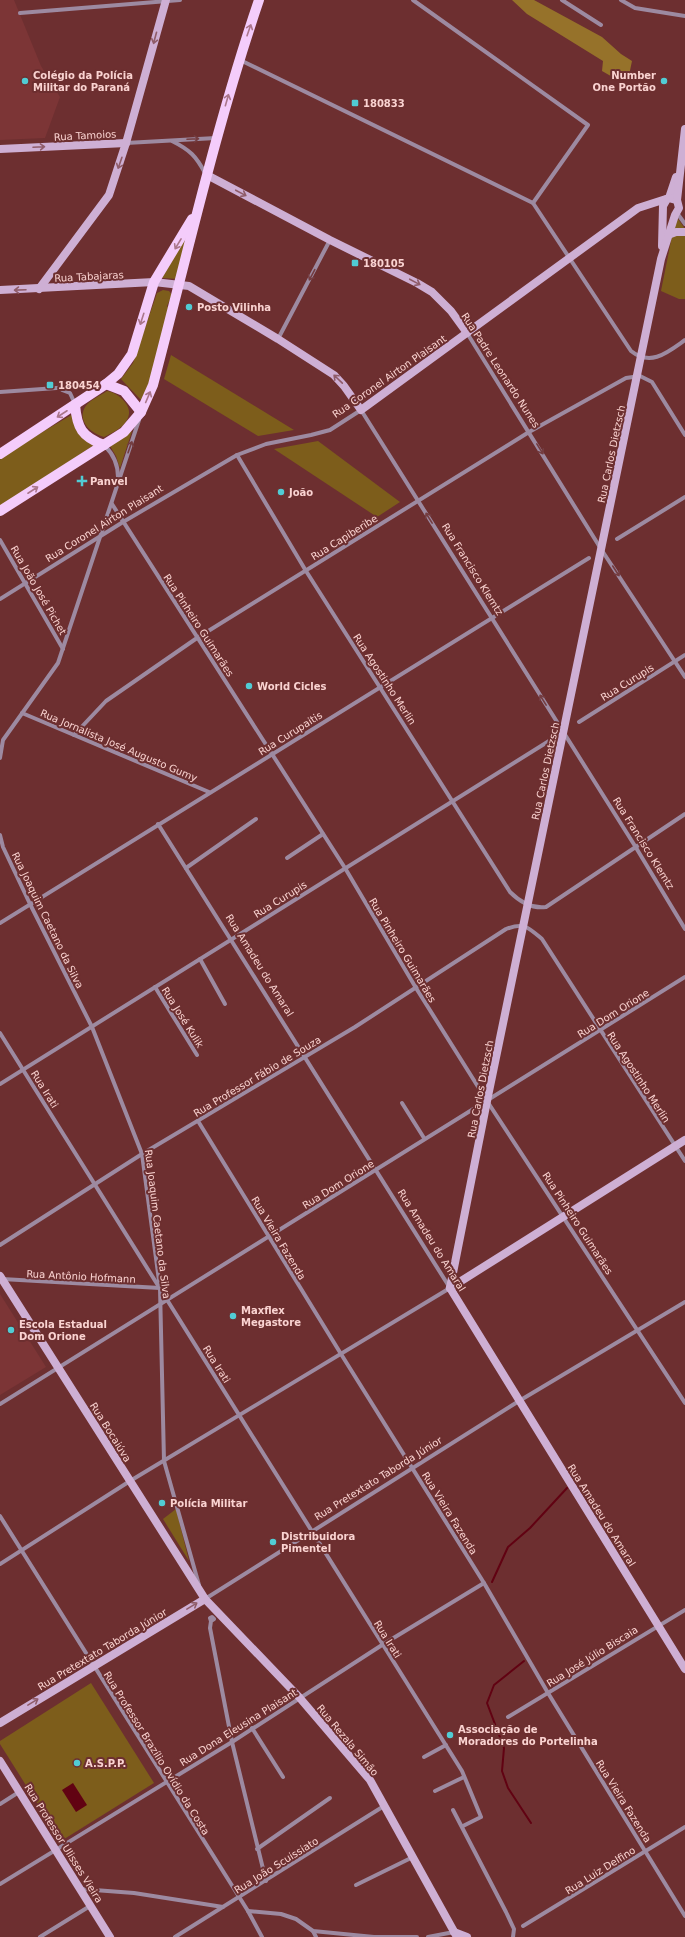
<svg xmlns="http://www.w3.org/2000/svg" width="685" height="1937" font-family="'DejaVu Sans',sans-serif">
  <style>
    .built { fill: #7c3536 }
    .green { fill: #7d5d1b }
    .forest { fill: #96722a }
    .water { fill: #610212 }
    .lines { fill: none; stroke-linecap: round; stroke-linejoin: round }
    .stream { stroke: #610212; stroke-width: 2 }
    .street { stroke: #9d8aa1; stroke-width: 4 }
    .secondary { stroke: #ceafd4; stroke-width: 8 }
    .primary { stroke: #f4ccfb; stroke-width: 10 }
    .oneway { stroke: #aa768b }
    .oneway2 { stroke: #8f5c69 }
    .oneway3 { stroke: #743d41 }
    .poi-dot { fill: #51ccd4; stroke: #6d2f30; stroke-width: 1.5 }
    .labels { text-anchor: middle; stroke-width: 4; stroke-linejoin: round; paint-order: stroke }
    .poi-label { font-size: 10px; font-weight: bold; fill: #fad3d1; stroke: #6d2f30; text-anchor: start }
    .street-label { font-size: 10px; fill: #fad3d1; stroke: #6d2f30 }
  </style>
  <rect width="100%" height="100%" fill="#6d2f30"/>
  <g class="built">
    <path d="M0 0H14L41 66 60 97 45 138 0 140Z"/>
    <path d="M0 1294 46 1367 0 1395Z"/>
  </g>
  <g class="green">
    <path d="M676 216 685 229V299H679L661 291Z"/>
    <path d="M190 229 178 279 162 278Z"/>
    <path d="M163 290 169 291 172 295 167 306 169 308 148 386 141 400 121 379 133 363 157 293Z"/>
    <path d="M171 355 294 430 258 436 164 379Z"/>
    <path d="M107 391C119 393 135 407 127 420 123 428 112 433 104 437 93 434 78 423 84 409 87 401 100 396 107 391Z"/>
    <path d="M73 414 94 445 0 507V457Z"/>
    <path d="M132 431 120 468 116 456 110 446Z"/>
    <path d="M318 441 400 502 377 517 274 449Z"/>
    <path d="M176 1509 189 1561 163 1519Z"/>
    <path d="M91 1683 154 1783 61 1841 0 1744V1741Z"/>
  </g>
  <path class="forest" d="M512 0H534L602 37 621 54 632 61 628 80 616 79 602 71 603 61 527 14Z"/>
  <path class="water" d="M73 1783 87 1805 76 1812 62 1790Z"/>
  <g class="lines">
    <g class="stream">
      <path d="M492 1582 508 1547 530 1528 567 1488"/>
      <path d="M524 1661 494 1685 487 1703 504 1748 502 1771 508 1788 531 1823"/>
    </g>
    <g class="street">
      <path d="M413 0 588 125 533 203"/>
      <path d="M562 0 601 25"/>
      <path d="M621 0 635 8 685 16"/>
      <path d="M20 13 180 0"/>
      <path d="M240 60 533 203 631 351C651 367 668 352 685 340"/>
      <path d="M172 141C190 150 196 156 205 173"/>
      <path d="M126 143 216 138"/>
      <path d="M677 213 685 224"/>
      <path d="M467 333 601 549 685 677"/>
      <path d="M278 339 330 240"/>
      <path d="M62 390 70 393 75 404"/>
      <path d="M0 392 99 385"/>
      <path d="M105 446C113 454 118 464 118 477"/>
      <path d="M237 455 306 571 510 892C520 902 531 909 546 907L685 814"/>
      <path d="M112 504 345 868 416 988 487 1101 685 1403"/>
      <path d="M617 539 685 497"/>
      <path d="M0 540 63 649"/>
      <path d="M0 599 123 522 237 455 266 444 311 435 330 430 361 410 635 846 685 929"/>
      <path d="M22 713 209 792"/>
      <path d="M579 722 685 655"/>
      <path d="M74 735 106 701 197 638 529 432 626 378 640 376 652 382 685 435"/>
      <path d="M0 758 3 740 58 663 139 420"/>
      <path d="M0 835 3 847 30 904 92 1027 142 1154 160 1288 164 1461 199 1585"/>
      <path d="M287 858 323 834"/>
      <path d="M186 868 256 819"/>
      <path d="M0 923 589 558"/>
      <path d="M200 959 225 1004"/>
      <path d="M155 987 197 1055"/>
      <path d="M0 1033 462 1771 481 1817 463 1826"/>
      <path d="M0 1084 549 741"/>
      <path d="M402 1103 424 1138"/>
      <path d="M198 1121 341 1354 484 1583 548 1693 685 1916"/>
      <path d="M0 1245 142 1154 355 1027 506 929C524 922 528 927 542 939L685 1161"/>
      <path d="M2 1279 160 1288"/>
      <path d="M0 1404 685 977"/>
      <path d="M0 1516 248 1911 262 1937"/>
      <path d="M0 1564 130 1481 450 1288 158 824"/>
      <path d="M205 1599 519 1401 685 1302"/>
      <path d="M211 1621 210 1618 212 1617 214 1619 211 1621 210 1628 232 1742 266 1881"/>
      <path d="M508 1717 685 1610"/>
      <path d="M252 1728 283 1777"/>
      <path d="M424 1757 446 1745"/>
      <path d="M435 1791 464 1777"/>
      <path d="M0 1804 19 1792"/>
      <path d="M453 1810 506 1912 514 1929 513 1937"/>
      <path d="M257 1849 330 1798"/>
      <path d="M0 1884 232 1742 382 1645 484 1583"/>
      <path d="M356 1885 413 1857"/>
      <path d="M81 1889 134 1893 223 1907"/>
      <path d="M248 1911 281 1914 296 1919 313 1931 374 1937H417"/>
      <path d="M523 1926 685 1827"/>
      <path d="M313 1931 316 1937"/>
      <path d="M40 1937 90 1906"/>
      <path d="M175 1937 384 1806"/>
      <path d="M428 1937 454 1932"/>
    </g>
    <g class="secondary">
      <path d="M0 149 126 143"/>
      <path d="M207 175 330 240 417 283 432 292 451 311 467 333"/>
      <path d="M669 198 676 177"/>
      <path d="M668 235 676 232H685"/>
      <path d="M662 246 663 206 667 199"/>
      <path d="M39 289 109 195 126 143 166 0"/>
      <path d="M0 290 154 282 189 286 278 339 334 375 344 386 361 410 638 208 669 198 677 200"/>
      <path d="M0 1276 205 1599 299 1697 370 1780 457 1937"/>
      <path d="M450 1288 487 1101 661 259 675 215 679 208 677 200 685 129"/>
      <path d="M450 1288 685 1669"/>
      <path d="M450 1288 685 1140"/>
      <path d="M0 1723 205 1599"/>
      <path d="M0 1761 110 1937"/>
      <path d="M454 1932 467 1937"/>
    </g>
    <g class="primary">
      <path d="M106 384 124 391 141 412"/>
      <path d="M75 405C77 428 82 437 104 445"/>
      <path d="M0 454 106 384 118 374 132 354 154 282 192 219"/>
      <path d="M0 511 124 432 141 412 153 385C187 256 216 126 259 0"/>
    </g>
  </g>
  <defs><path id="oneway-shaft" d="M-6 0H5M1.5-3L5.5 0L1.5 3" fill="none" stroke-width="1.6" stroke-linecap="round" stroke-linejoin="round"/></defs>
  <g class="oneway">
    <use href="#oneway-shaft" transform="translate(249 30) rotate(-71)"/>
    <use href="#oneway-shaft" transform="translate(227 100) rotate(-74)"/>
    <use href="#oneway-shaft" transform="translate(178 244) rotate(121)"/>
    <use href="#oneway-shaft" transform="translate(142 319) rotate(108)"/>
    <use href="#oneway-shaft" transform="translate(148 397) rotate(-67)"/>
    <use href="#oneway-shaft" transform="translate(62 414) rotate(147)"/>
    <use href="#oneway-shaft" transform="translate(33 490) rotate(-33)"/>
  </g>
  <g class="oneway2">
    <use href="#oneway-shaft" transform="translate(155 38) rotate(105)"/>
    <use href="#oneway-shaft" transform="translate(39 147) rotate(-3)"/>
    <use href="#oneway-shaft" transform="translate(120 163) rotate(109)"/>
    <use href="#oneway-shaft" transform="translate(241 193) rotate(28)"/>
    <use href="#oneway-shaft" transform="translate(415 282) rotate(28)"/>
    <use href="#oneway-shaft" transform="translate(20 290) rotate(178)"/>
    <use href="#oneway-shaft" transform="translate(338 379) rotate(-136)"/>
    <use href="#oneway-shaft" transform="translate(192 1606) rotate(-31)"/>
    <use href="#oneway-shaft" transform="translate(33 1702) rotate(-31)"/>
  </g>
  <g class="oneway3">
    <use href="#oneway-shaft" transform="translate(193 139) rotate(-3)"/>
    <use href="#oneway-shaft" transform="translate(312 275) rotate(118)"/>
    <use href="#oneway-shaft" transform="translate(130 447) rotate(-71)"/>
    <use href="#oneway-shaft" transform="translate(540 449) rotate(58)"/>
    <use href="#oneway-shaft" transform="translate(429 518) rotate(-122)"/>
    <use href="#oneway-shaft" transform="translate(616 571) rotate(57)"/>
    <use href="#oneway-shaft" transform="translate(543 700) rotate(-122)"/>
  </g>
  <g class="poi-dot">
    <circle cx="25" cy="81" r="4"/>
    <circle cx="664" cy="81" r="4"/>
    <rect x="351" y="99" width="8" height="8" rx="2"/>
    <rect x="351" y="259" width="8" height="8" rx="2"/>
    <circle cx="189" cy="307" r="4"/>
    <rect x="46" y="381" width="8" height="8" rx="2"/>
    <path d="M80 475h4v4h4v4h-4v4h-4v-4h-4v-4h4z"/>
    <circle cx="281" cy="492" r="4"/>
    <circle cx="249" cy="686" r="4"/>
    <circle cx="233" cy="1316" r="4"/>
    <circle cx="11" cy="1330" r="4"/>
    <circle cx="162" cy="1503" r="4"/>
    <circle cx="273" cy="1542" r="4"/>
    <circle cx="450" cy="1735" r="4"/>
    <circle cx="77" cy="1763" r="4"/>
  </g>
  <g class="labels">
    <g class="poi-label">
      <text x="33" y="79">Colégio da Polícia<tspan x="33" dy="12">Militar do Paraná</tspan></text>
      <text x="656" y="79" text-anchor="end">Number<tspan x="656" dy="12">One Portão</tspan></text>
      <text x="363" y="107">180833</text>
      <text x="363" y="267">180105</text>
      <text x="197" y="311">Posto Vilinha</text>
      <text x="58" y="389">180454</text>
      <text x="90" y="485">Panvel</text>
      <text x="289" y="496">João</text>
      <text x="257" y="690">World Cicles</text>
      <text x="241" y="1314">Maxflex<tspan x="241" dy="12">Megastore</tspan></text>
      <text x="19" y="1328">Escola Estadual<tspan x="19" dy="12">Dom Orione</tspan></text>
      <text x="170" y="1507">Polícia Militar</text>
      <text x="281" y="1540">Distribuidora<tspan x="281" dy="12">Pimentel</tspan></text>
      <text x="458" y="1733">Associação de<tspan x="458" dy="12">Moradores do Portelinha</tspan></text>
      <text x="85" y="1767">A.S.P.P.</text>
    </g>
    <g class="street-label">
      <text transform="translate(85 135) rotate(-3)" y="4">Rua Tamoios</text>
      <text transform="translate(89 276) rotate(-3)" y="4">Rua Tabajaras</text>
      <text transform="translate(501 370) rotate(57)" y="4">Rua Padre Leonardo Nunes</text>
      <text transform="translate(389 376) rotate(-35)" y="4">Rua Coronel Airton Plaisant</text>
      <text transform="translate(611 454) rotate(-78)" y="4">Rua Carlos Dietzsch</text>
      <text transform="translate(104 523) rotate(-32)" y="4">Rua Coronel Airton Plaisant</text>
      <text transform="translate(344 537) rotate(-32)" y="4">Rua Capiberibe</text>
      <text transform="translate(473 569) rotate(58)" y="4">Rua Francisco Klemtz</text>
      <text transform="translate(39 590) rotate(60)" y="4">Rua João José Pichet</text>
      <text transform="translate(199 625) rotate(57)" y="4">Rua Pinheiro Guimarães</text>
      <text transform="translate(385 679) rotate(57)" y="4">Rua Agostinho Merlin</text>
      <text transform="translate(627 682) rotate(-32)" y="4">Rua Curupis</text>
      <text transform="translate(290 733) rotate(-32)" y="4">Rua Curupaitis</text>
      <text transform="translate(119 745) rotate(23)" y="4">Rua Jornalista José Augusto Gumy</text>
      <text transform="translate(545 771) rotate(-78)" y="4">Rua Carlos Dietzsch</text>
      <text transform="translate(644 843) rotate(58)" y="4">Rua Francisco Klemtz</text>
      <text transform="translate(280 899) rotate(-32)" y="4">Rua Curupis</text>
      <text transform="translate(48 920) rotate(64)" y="4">Rua Joaquim Caetano da Silva</text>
      <text transform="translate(403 950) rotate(59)" y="4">Rua Pinheiro Guimarães</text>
      <text transform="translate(260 965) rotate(58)" y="4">Rua Amadeu do Amaral</text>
      <text transform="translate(613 1013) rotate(-32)" y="4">Rua Dom Orione</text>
      <text transform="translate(183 1017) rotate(58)" y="4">Rua José Kulik</text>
      <text transform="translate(257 1076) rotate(-31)" y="4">Rua Professor Fábio de Souza</text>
      <text transform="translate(639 1077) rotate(57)" y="4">Rua Agostinho Merlin</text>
      <text transform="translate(45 1089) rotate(58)" y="4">Rua Irati</text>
      <text transform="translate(480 1089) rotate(-79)" y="4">Rua Carlos Dietzsch</text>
      <text transform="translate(338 1184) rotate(-32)" y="4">Rua Dom Orione</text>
      <text transform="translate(578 1223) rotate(57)" y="4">Rua Pinheiro Guimarães</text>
      <text transform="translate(158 1224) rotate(83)" y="4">Rua Joaquim Caetano da Silva</text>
      <text transform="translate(279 1238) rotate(59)" y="4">Rua Vieira Fazenda</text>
      <text transform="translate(432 1240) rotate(58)" y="4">Rua Amadeu do Amaral</text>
      <text transform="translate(81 1276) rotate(3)" y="4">Rua Antônio Hofmann</text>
      <text transform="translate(217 1364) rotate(58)" y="4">Rua Irati</text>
      <text transform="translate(111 1432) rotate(58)" y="4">Rua Bocaiúva</text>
      <text transform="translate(378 1478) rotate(-32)" y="4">Rua Pretextato Taborda Júnior</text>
      <text transform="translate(450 1513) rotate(58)" y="4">Rua Vieira Fazenda</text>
      <text transform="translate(602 1515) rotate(58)" y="4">Rua Amadeu do Amaral</text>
      <text transform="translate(388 1639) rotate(58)" y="4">Rua Irati</text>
      <text transform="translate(102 1649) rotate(-31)" y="4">Rua Pretextato Taborda Júnior</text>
      <text transform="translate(592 1656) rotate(-32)" y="4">Rua José Júlio Biscaia</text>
      <text transform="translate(238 1727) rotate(-32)" y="4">Rua Dona Eleusina Plaisant</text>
      <text transform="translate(348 1740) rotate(50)" y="4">Rua Rezala Simão</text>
      <text transform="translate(157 1753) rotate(58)" y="4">Rua Professor Brazílio Ovídio da Costa</text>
      <text transform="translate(624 1801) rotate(58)" y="4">Rua Vieira Fazenda</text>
      <text transform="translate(64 1843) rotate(58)" y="4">Rua Professor Ulisses Vieira</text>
      <text transform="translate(276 1865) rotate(-32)" y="4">Rua João Scuissiato</text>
      <text transform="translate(600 1870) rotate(-32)" y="4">Rua Luiz Delfino</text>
    </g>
  </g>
</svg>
